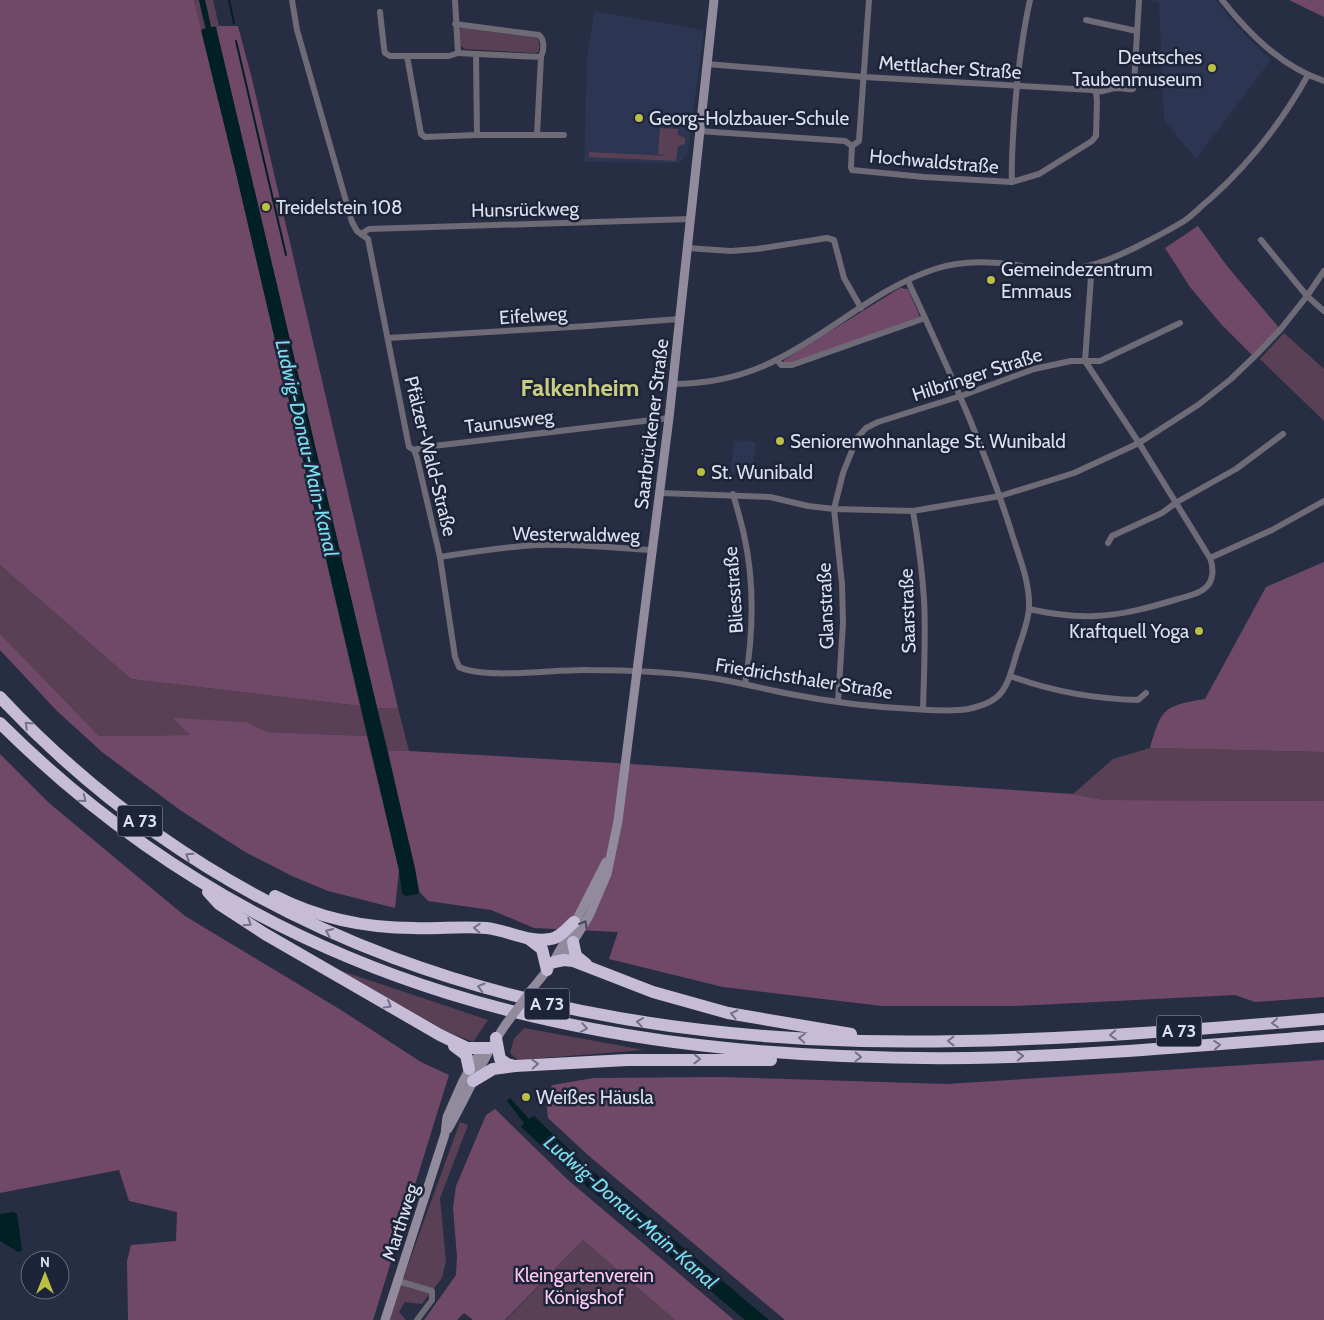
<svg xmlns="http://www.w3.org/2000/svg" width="1324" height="1320" font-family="Cabin,sans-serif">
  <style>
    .built { fill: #2c3551 }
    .green { fill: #5a4055 }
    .forest { fill: #704968 }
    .water { fill: #002024 }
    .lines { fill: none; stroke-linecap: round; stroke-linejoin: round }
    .stream { stroke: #002024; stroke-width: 2 }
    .street { stroke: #6e6a76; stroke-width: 6 }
    .secondary { stroke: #928b9d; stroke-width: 9 }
    .highway { stroke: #c6bcd8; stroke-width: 12 }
    .secondary-bridge { stroke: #928b9d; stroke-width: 9 }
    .oneway { stroke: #727088 }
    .oneway2 { stroke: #46485c }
    .poi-dot { fill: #bcbf44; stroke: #1d2439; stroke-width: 2 }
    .labels { text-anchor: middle; stroke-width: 5; stroke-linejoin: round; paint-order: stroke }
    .shield { fill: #1d2439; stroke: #a2a8b8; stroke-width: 1 }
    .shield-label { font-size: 18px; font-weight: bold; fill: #dbe0ee }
    .poi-label { font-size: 19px; fill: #dbe0ee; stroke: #1d2439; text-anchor: start }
    .street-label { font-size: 19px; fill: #dbe0ee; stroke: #1d2439 }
    .park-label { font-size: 19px; fill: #fecaf3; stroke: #1d2439 }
    .water-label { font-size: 20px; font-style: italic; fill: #77dfed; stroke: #1d2439 }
    .district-label { font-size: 24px; font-weight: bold; fill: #c9cd7f; stroke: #1d2439 }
  </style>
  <rect width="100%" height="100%" fill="#272e43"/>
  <g class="built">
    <path d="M1150 0H1215L1248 38 1271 60 1196 159 1164 120 1159 3Z"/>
    <path d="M594 11 704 30 688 152 680 163 584 162 587 61Z"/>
    <path d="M734 440 756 442 752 474 731 472Z"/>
  </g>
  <g class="green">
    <path d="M194 0H199L205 29 201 30Z"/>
    <path d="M205 0H213L219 26 211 27Z"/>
    <path d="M462 28 537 38C540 42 540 48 538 52L535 53 465 49 459 44V30Z"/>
    <path d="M660 128 678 129V135L685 138V144L678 146 676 161 589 157V152L668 156 658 154Z"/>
    <path d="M1284 333 1324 369V421L1260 359Z"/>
    <path d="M0 565 131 679 360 706 367 736 268 732 246 722 174 719 191 735 99 736 0 635Z"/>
    <path d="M377 708H398L409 751H388Z"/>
    <path d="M1150 748 1324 752V801L1104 800 1073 794 1113 759Z"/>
    <path d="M336 969 488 1020 473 1042 446 1031Z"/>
    <path d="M524 1028 644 1050 518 1060 510 1053 514 1039Z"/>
    <path d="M460 1122 468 1125 440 1198 446 1261 442 1278 422 1304 405 1302 399 1312 406 1320H388Z"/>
    <path d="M583 1240 675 1320H506Z"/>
  </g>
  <g class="forest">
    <path d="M0 0H194L237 177 360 706 131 679 0 565Z"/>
    <path d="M1289 0H1324V17Z"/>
    <path d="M219 26H238L252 79 398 708H377L216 27Z"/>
    <path d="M1198 226 1227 266 1280 329 1252 355 1221 324 1190 287 1165 248Z"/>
    <path d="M900 288 908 289 920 317 787 365 783 363 784 360Z"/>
    <path d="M1324 562V752L1150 748C1162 708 1163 706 1205 699L1266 587Z"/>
    <path d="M0 634 99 736 190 735 173 718 246 722 268 732 367 736 399 870 395 908 328 891 292 876 245 852 180 810 102 752 57 711 0 650Z"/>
    <path d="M388 751H409L616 763 1073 794 1104 800 1324 801V997L1255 1002 1235 995 1016 1006H882L723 987 609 959 618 932 534 928 491 910 428 901 419 891Z"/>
    <path d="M0 754 49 803 185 916 341 1010 421 1062 449 1075 373 1320H128L127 1261 131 1245 176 1241 177 1212 129 1201 119 1170 0 1193Z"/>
    <path d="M1324 1060V1320H785L589 1156 548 1118 546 1100 552 1085 594 1078 720 1077 947 1084Z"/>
    <path d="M495 1109 568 1180 734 1320H675L583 1240 505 1320H473L464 1313 457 1320H424L456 1275 457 1257 453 1208 456 1186 486 1115Z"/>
  </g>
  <g class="water">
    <path d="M199 0H205L211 27H216L217 32 415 868 419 891 418 894 405 896 402 893 399 870 237 177 201 30 206 28Z"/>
    <path d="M510 1098 529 1119 534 1116 583 1163 769 1320H745L572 1174 521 1127 524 1123 507 1101Z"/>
    <path d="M13 1212 17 1214 22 1250 18 1252 0 1241V1214Z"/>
  </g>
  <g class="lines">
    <g class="stream">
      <path d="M229 0 234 23"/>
      <path d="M236 41 286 255"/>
    </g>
    <g class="street">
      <path d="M292 0 297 30 352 222 357 231 368 239 409 447 414 450 417 458 440 557 455 657 459 667C486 680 555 669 588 670 629 670 671 672 712 678 738 682 764 689 790 694 830 702 872 707 913 709 931 710 951 712 968 709 1002 702 1006 690 1015 659 1019 644 1029 622 1029 607 1030 582 1019 557 1012 534 985 447 946 364 908 281"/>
      <path d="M455 0 458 53 476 54 477 135"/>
      <path d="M1222 0C1249 34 1282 67 1324 81"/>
      <path d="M380 12 384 48 385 53 390 56H449L458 53"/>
      <path d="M1086 20 1137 31"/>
      <path d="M455 24 539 35C545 40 544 50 541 57"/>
      <path d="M476 54 541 57 537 135"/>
      <path d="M407 56 421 134 425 137 477 135H564"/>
      <path d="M707 64 864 77 1092 90C1100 94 1108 89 1116 88 1122 88 1127 90 1133 89L1134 84 1139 0"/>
      <path d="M699 131 845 141 852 146 851 167 852 170 924 177 1012 182 1039 174 1092 141 1096 136 1097 101 1096 92"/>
      <path d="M852 146 859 141 869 0"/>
      <path d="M1012 182C1011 161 1013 140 1014 120 1017 79 1021 40 1030 0"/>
      <path d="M361 234 369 229 690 219"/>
      <path d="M1261 240 1307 296 1324 311"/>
      <path d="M687 248 731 251 757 249 827 238 834 240 844 278 861 308"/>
      <path d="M388 338 588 326 679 319"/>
      <path d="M777 360 781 365H792L925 318"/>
      <path d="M672 384C708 384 746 376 778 359 832 332 877 288 935 269 961 260 990 261 1017 265 1027 267 1037 270 1047 270 1084 271 1112 260 1144 243 1158 236 1171 229 1184 221 1193 215 1201 206 1210 199 1250 163 1282 122 1308 75"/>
      <path d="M414 450 425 447 669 418"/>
      <path d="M660 493 770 497 808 506 834 509 913 511 1000 496 1074 473 1139 443 1198 405 1231 379 1259 352 1280 330 1307 296 1324 271"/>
      <path d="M733 494C737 508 741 521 744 535 755 584 753 636 745 684"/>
      <path d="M913 511C918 540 922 569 924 599 926 635 924 673 923 709"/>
      <path d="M1108 543 1112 536 1162 513 1177 502 1236 469 1283 434"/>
      <path d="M440 557C472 552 504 547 536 545 575 543 614 548 653 550"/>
      <path d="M1210 558 1272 530 1324 501"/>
      <path d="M1029 609C1051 614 1073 617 1095 616 1124 615 1151 607 1178 599 1186 596 1197 595 1204 589 1214 582 1214 568 1210 558L1139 443 1085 361 1091 277 1090 267"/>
      <path d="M1010 676C1051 691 1094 699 1138 700L1146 693"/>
      <path d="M838 702 843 623 842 584 834 509 843 473 857 438 866 428 878 422 961 396 1034 369 1071 361H1100L1180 323"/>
      <path d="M398 1281 432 1291V1300L417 1320"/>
    </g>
    <g class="secondary">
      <path d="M554 961C559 950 566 941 571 930 583 908 594 885 606 862"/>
      <path d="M532 989 554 962 567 952 589 916 607 874 618 821 669 418 714 0"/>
      <path d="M448 1129C468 1094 483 1057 506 1024"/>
      <path d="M385 1320 445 1134 447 1117 462 1083 475 1059 489 1048"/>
    </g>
    <g class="highway">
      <path d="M0 697C229 942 533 1033 862 1041 1016 1044 1170 1032 1324 1019"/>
      <path d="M0 723C271 993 600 1062 970 1058 1088 1056 1206 1045 1324 1036"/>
      <path d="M208 892 219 904 265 934 440 1035 467 1048H489"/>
      <path d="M275 896C318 918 366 928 414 928 438 929 462 926 486 928 507 930 529 943 550 939 560 938 566 929 574 922"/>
      <path d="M529 939 542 949 547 970"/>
      <path d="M573 942 576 956 586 964"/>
      <path d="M554 962 564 960 573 961 653 992 728 1013 851 1034"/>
      <path d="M496 1038 500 1059 507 1064 515 1066"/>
      <path d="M454 1046 466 1055 469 1069"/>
      <path d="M473 1081 493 1069 515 1066 627 1060H771"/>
    </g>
    <path class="secondary-bridge" d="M506 1024 532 989"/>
  </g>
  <defs><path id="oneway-chevron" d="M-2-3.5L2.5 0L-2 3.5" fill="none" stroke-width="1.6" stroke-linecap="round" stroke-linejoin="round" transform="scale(1.25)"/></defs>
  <g class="oneway">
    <use href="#oneway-chevron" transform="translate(28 725) rotate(-136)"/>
    <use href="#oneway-chevron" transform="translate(83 799) rotate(39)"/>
    <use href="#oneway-chevron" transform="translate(189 856) rotate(-147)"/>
    <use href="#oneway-chevron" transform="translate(248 923) rotate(33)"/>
    <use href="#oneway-chevron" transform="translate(477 928) rotate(-177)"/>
    <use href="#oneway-chevron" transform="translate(329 932) rotate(-156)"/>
    <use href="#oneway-chevron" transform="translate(481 987) rotate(-164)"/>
    <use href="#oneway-chevron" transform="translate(388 1005) rotate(29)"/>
    <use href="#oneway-chevron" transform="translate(734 1014) rotate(-167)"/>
    <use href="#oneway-chevron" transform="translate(640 1022) rotate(-172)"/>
    <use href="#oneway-chevron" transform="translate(1275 1023) rotate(175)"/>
    <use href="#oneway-chevron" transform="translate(584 1028) rotate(11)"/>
    <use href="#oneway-chevron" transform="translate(1113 1035) rotate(176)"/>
    <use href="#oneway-chevron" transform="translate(802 1038) rotate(-177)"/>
    <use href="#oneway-chevron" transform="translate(951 1041) rotate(180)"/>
    <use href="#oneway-chevron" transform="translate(1217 1045) rotate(-5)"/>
    <use href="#oneway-chevron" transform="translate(1020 1056) rotate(-2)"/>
    <use href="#oneway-chevron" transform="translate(858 1057) rotate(2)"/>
    <use href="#oneway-chevron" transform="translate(697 1059) rotate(1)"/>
    <use href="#oneway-chevron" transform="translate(535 1064) rotate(-3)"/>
  </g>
  <use class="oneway2" href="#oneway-chevron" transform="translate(584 924) rotate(-60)"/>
  <g class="poi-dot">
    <circle cx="1212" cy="68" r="5"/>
    <circle cx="639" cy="118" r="5"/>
    <circle cx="266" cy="207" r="5"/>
    <circle cx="991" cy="280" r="5"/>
    <circle cx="780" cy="441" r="5"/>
    <circle cx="701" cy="472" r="5"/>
    <circle cx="1199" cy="631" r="5"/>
    <circle cx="526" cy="1097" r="5"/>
  </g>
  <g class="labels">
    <g class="shield">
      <rect x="117.5" y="805.5" width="45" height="31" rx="4"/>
      <rect x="524.5" y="988.5" width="45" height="31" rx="4"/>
      <rect x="1156.5" y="1015.5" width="45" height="31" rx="4"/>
    </g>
    <g class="shield-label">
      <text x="140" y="827">A 73</text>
      <text x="547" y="1010">A 73</text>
      <text x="1179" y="1037">A 73</text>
    </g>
    <g class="poi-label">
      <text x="1202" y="64" text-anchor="end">Deutsches<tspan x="1202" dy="22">Taubenmuseum</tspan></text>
      <text x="649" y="125">Georg-Holzbauer-Schule</text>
      <text x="276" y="214">Treidelstein 108</text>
      <text x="1001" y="276">Gemeindezentrum<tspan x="1001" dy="22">Emmaus</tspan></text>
      <text x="790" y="448">Seniorenwohnanlage St. Wunibald</text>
      <text x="711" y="479">St. Wunibald</text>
      <text x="1189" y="638" text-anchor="end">Kraftquell Yoga</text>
      <text x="536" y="1104">Weißes Häusla</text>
    </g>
    <g class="street-label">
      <text transform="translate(950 67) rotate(4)" y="7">Mettlacher Straße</text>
      <text transform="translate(934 161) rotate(5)" y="7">Hochwaldstraße</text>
      <text transform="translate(525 209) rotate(-1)" y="7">Hunsrückweg</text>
      <text transform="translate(533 315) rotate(-4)" y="7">Eifelweg</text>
      <text transform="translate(977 374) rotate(-18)" y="7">Hilbringer Straße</text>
      <text transform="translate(509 421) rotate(-7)" y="7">Taunusweg</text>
      <text transform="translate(651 424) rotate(-83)" y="7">Saarbrückener Straße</text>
      <text transform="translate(431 456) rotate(76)" y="7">Pfälzer-Wald-Straße</text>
      <text transform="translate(576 534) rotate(1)" y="7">Westerwaldweg</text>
      <text transform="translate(733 590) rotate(-94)" y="7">Bliesstraße</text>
      <text transform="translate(825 606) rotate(-92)" y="7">Glanstraße</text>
      <text transform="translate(907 611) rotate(-92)" y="7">Saarstraße</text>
      <text transform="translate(804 678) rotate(9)" y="7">Friedrichsthaler Straße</text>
      <text transform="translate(400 1222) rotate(-72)" y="7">Marthweg</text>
    </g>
    <g class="park-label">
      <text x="584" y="1282">Kleingartenverein<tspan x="584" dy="22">Königshof</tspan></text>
    </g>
    <g class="water-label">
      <text transform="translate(307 448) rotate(77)" y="7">Ludwig-Donau-Main-Kanal</text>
      <text transform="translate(631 1212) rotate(41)" y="7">Ludwig-Donau-Main-Kanal</text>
    </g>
    <g class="district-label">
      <text x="580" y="396">Falkenheim</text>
    </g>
  </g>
  <g transform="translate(45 1275)"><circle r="24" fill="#1d2439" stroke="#696f81"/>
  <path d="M0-4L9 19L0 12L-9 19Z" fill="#bcbf44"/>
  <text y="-8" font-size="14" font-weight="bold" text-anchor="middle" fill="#dbe0ee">N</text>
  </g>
</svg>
